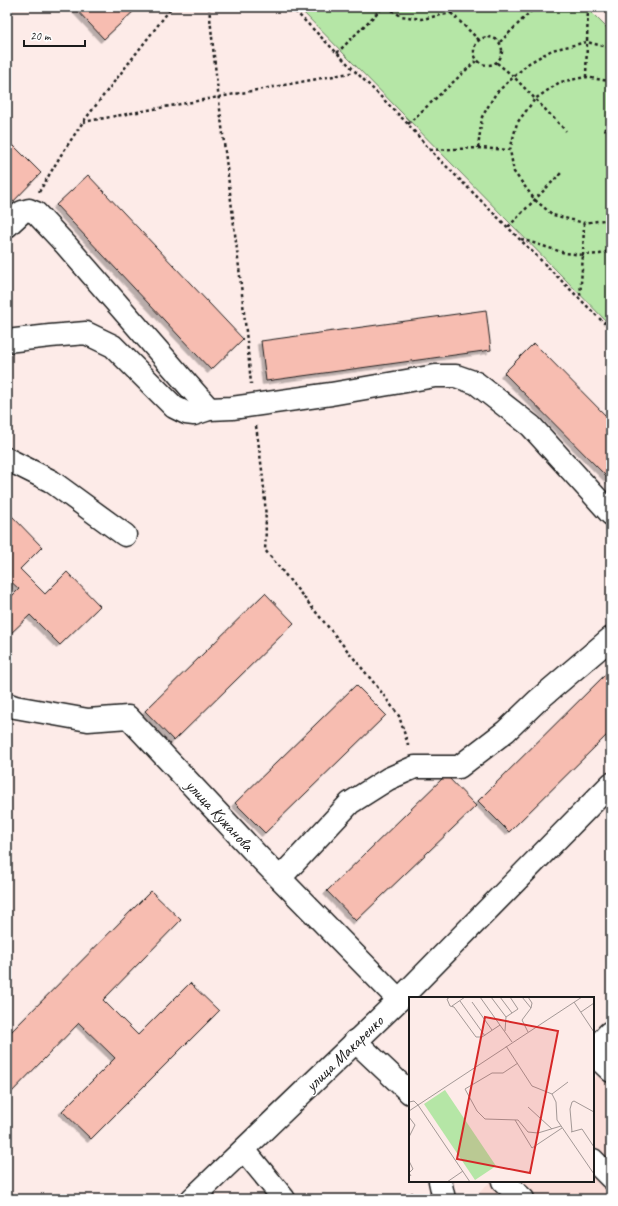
<svg xmlns="http://www.w3.org/2000/svg" width="618" height="1206" font-family="Caveat,sans-serif">
  <style>
    .built { fill: #fbddd8 }
    .green { fill: #b5e6a6; stroke: #688161 }
    .building { fill: #f7bdb1; stroke: #1c1c1c; filter: url(#shadow) }
    .lines { fill: none; stroke-linecap: round; stroke-linejoin: round }
    .minor-casing { stroke: #1c1c1c; stroke-width: 25 }
    .path { stroke: #1c1c1c; stroke-width: 2.5; stroke-dasharray: 3 3; stroke-linecap: butt }
    .minor { stroke: #fff; stroke-width: 22 }
    .labels { text-anchor: middle; stroke-width: 3; stroke-linejoin: round; paint-order: stroke }
    .street-label { font-size: 17px; fill: #1c1c1c; stroke: #fff }
    .inset-road { fill: none; stroke: #a39896; stroke-width: 1 }
    .view { fill: #d62828; fill-opacity: 0.15; stroke: #d62828; stroke-width: 2 }
    .inset-edge { fill: none; stroke: #1c1c1c; stroke-width: 2 }
  </style>
  <defs>
    <filter id="shadow"><feDropShadow dx="-3.5" dy="3.5" stdDeviation="0" flood-color="#0004"/></filter>
  </defs>
  <rect width="100%" height="100%" fill="#fdebe8"/>
  <filter id="ink" filterUnits="userSpaceOnUse"><feTurbulence type="fractalNoise" baseFrequency=".025" numOctaves="2"/><feDisplacementMap in="SourceGraphic" scale="8" xChannelSelector="R" yChannelSelector="G"/><feConvolveMatrix kernelMatrix="1 2 1 2 8 2 1 2 1" color-interpolation-filters="sRGB"/></filter>
  <g filter="url(#ink)">
    <path class="built" d="M611 1062V1199H473L491 1181H593V1080Z"/>
    <path class="green" d="M298 7H586L611 32V326Z"/>
    <g class="building">
      <path d="M74 7H138L104 39Z"/>
      <path d="M13 145 41 173 7 208V151Z"/>
      <path d="M88 175 243 339 211 370 56 205Z"/>
      <path d="M486 310 491 350 266 381 261 341Z"/>
      <path d="M534 343 611 421V481L504 373Z"/>
      <path d="M11 515 42 547 20 569 45 594 67 572 100 606 60 645 30 615 7 637V601L19 589 7 578V519Z"/>
      <path d="M265 593 294 623 174 741 145 711Z"/>
      <path d="M611 669V731L509 832 478 801Z"/>
      <path d="M356 685 386 715 265 833 235 803Z"/>
      <path d="M446 775 476 806 356 921 327 891Z"/>
      <path d="M151 891 181 920 103 1000 138 1035 190 983 219 1011 91 1139 62 1111 115 1058 79 1023 7 1097V1036Z"/>
      <path d="M412 1192 419 1199H405Z"/>
    </g>
    <g class="lines">
      <defs>
        <g id="minor">
          <path d="M7 226 22 212 29 210 36 213 66 245 209 409"/>
          <path d="M7 341 50 336 86 333 113 346 174 407 186 413 194 414 209 409 232 408 331 394 435 376H456L476 383 531 426 611 514"/>
          <path d="M7 459 51 481 125 535"/>
          <path d="M7 704 15 707 88 720 128 717 259 857 399 1000"/>
          <path d="M280 878 350 803 388 779 415 767H459L506 731 537 701 611 638"/>
          <path d="M355 1041 410 1093"/>
          <path d="M593 1050 609 1033H611"/>
          <path d="M593 1054 611 1071"/>
          <path d="M244 1150 284 1199"/>
          <path d="M593 1160 611 1178"/>
          <path d="M440 1181 444 1199"/>
          <path d="M503 1181 523 1199"/>
          <path d="M192 1199 399 1000 611 784"/>
        </g>
      </defs>
      <use href="#minor" class="minor-casing"/>
      <g class="path">
        <path d="M209 7C221 133 240 258 251 384"/>
        <path d="M291 7 408 124 430 150 604 323 611 315"/>
        <path d="M387 7 401 16 422 19 451 13 445 7"/>
        <path d="M452 7 451 13 479 40"/>
        <circle cx="488" cy="51" r="14"/>
        <path d="M500 42 535 7"/>
        <path d="M337 53 383 7"/>
        <path d="M497 63 513 76 566 131"/>
        <path d="M586 77 588 7"/>
        <path d="M611 83 608 81 586 77 560 82 535 99 517 123 510 150 514 172 535 200 553 215 584 223 611 219"/>
        <path d="M83 122 355 72"/>
        <path d="M408 124 477 60"/>
        <path d="M604 130 611 123"/>
        <path d="M478 148 482 117 496 93 529 63 552 50 587 42 611 48"/>
        <path d="M430 150 478 148 510 150"/>
        <path d="M608 174 611 177"/>
        <path d="M39 192 61 155 83 122 172 7"/>
        <path d="M584 223 583 255 600 254 611 250"/>
        <path d="M509 227V226L562 172"/>
        <path d="M521 239 565 253 583 255 580 297"/>
        <path d="M256 426C262 468 268 508 265 550L379 689 399 716 409 748"/>
      </g>
      <use href="#minor" class="minor"/>
    </g>
  </g>
  <g class="labels">
    <g class="street-label">
      <text transform="translate(220 815) rotate(47)" y="6">улица Кужанова</text>
      <text transform="translate(344 1053) rotate(-44)" y="6">улица Макаренко</text>
    </g>
  </g>
  <g transform="translate(409 997)">
    <rect width="185" height="185" fill="#fdebe8"/>
    <path d="M36 93 87 169 66 183 15 107Z" fill="#b5e6a6"/>
    <path class="inset-road" d="M41 0 38 2 41 9 45 10 67 40H73L91 28M71 0 103 45M82 0 97 20M91 0 103 16M113 0 122 11 113 23 119 35M119 0 123 6 122 11M51 4 76 39M63 5 83 33M165 5 185 35M43 9 56 0M172 15 185 6M96 34 97 20 109 12 101 0M97 49 123 89 143 97 147 105 148 123 185 177M109 66 94 76H83L56 92 68 114 76 122 109 123 119 135 129 136 152 129M143 97 159 85M0 105 5 104 9 108 61 185M119 110 143 132M0 114 173 0M0 120 6 128 0 140M106 123 123 151 153 131M162 135 173 132 185 150M163 135 161 112 163 105 165 104 185 115M0 164 4 172 0 176 2 179M38 185 54 174"/>
    <path class="view" d="M76 20 149 34 121 176 48 162Z"/>
    <rect width="185" height="185" class="inset-edge"/>
  </g>
  <rect width="618" height="1206" fill="none" stroke="#fff" stroke-width="24"/>
  <rect x="12" y="12" width="594" height="1182" fill="none" stroke="#1c1c1c" stroke-width="1.5" filter="url(#ink)"/>
  <path d="M24 40v6h61v-6" fill="none" stroke="#1c1c1c" stroke-width="2"/>
  <text x="30" y="40" font-size="12" fill="#1c1c1c" stroke="#ffffff" stroke-width="3" paint-order="stroke">20 m</text>
</svg>
